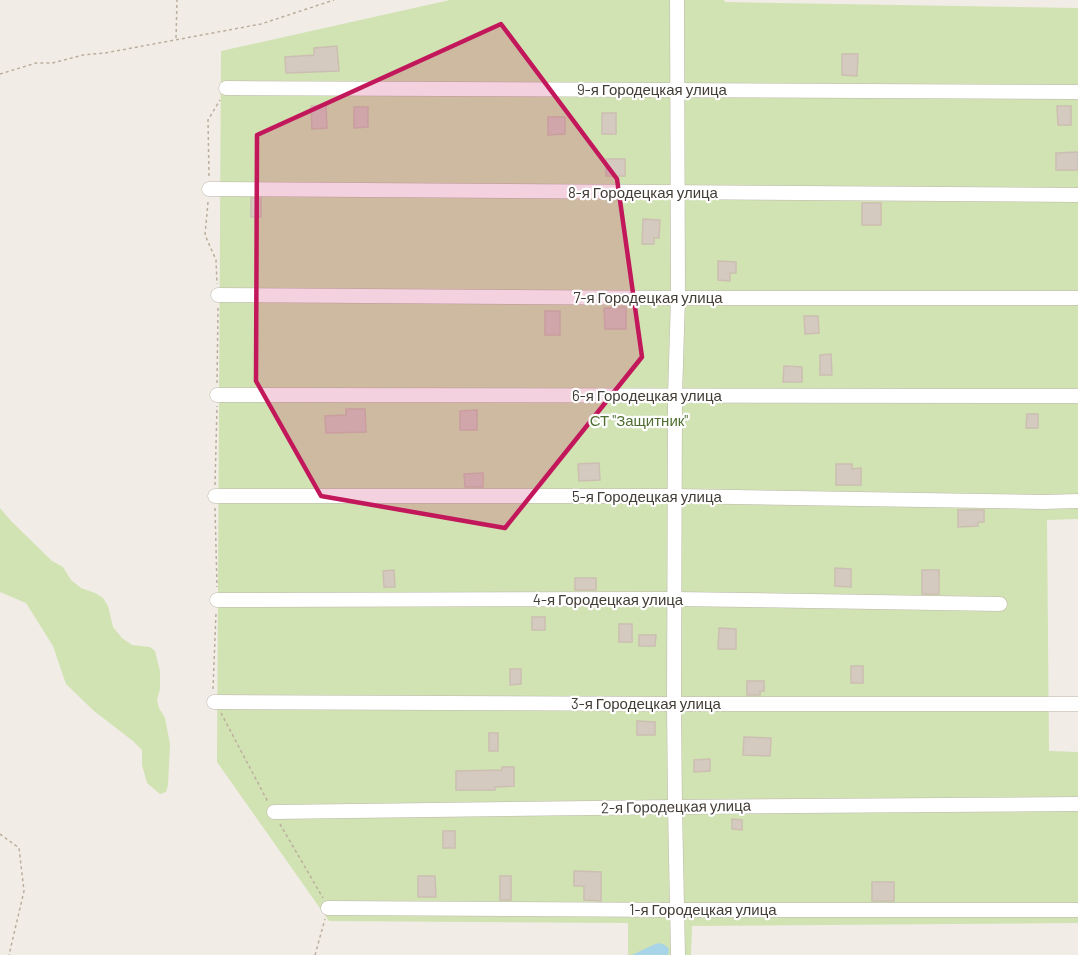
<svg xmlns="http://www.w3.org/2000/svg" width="1078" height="955" font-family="Barlow,sans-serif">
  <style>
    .green { fill: #d1e2b3 }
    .water { fill: #a8d4e8 }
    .building { fill: #d5cac0; stroke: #ccbfb1; stroke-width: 1.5 }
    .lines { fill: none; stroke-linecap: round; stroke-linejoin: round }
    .minor-casing { stroke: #bfb6ad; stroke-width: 15 }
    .path { stroke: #bcae9d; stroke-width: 1.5; stroke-dasharray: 3 3; stroke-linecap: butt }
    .minor { stroke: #fff; stroke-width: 14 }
    .marked { fill: #c2185b; fill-opacity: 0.2; stroke: #c2185b; stroke-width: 4.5; stroke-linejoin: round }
    .labels { text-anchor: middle; stroke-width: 4.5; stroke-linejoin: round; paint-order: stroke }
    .street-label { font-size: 15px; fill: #433d36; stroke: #fff }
    .park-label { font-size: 15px; fill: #4e6f30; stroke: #fff }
  </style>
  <rect width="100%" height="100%" fill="#f1ede6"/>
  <g class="green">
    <path d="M450 0H724L725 2 1078 8V519L1047 520 1049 751 1078 752V923L692 926 691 955H628V923L329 921 217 762 221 51Z"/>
    <path d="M0 508 11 521 52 561 63 567 71 580 81 588 95 593 103 598 108 606 113 627 122 638 132 645 150 647 155 651 160 671V689L157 700 159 708 165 718 170 744 168 785 166 792 160 794 147 783 142 765V750L133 741 94 711 66 684 53 646 26 603 0 592Z"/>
  </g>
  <path class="water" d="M659 943 665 945 669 949 668 955H632L653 945Z"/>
  <g class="building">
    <path d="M337 46 339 71 286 73 285 57 314 55V48Z"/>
    <path d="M842 54H858L857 76 842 75Z"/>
    <path d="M326 105 327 128 312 129 311 106Z"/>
    <path d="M1057 106H1071V125H1058Z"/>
    <path d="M354 107H368V127L354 128Z"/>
    <rect x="602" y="113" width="14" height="21"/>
    <path d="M548 117H565V134L548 135Z"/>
    <path d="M1078 152V170H1056V153Z"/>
    <rect x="606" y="159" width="19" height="17"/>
    <rect x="251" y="198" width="10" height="19"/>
    <rect x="862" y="203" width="19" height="22"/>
    <path d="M643 219 660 220 659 238H654V244H642Z"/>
    <path d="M718 261 736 262V273H730V281L718 280Z"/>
    <path d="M626 307V329H605L604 308Z"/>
    <rect x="545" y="311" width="15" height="24"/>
    <path d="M804 316H818L819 333 805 334Z"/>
    <path d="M831 354 832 375H820V355Z"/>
    <path d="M784 366 802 367V382H783Z"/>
    <path d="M346 409H365L366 432 326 433 325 416 346 415Z"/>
    <path d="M477 410V430H460V411Z"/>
    <path d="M1027 414H1038V428H1026Z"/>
    <path d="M599 463 600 480 579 481 578 464Z"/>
    <path d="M836 464H852V469L861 468V485H836Z"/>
    <path d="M483 473V487H465L464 474Z"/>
    <path d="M958 510H984V522H978V526L958 527Z"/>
    <path d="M835 568 851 569V587L835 586Z"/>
    <path d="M394 570 395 587H384L383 571Z"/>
    <rect x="922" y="570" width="17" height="24"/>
    <rect x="575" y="578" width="21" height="12"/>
    <rect x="532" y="617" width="13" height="13"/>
    <rect x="619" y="624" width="13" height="18"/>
    <path d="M719 628 736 629V649H718Z"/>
    <path d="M639 635H656L655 646H639Z"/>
    <rect x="851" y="666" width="12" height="17"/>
    <path d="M510 669H521V684L510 685Z"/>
    <path d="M747 681H764V691H760V695H747Z"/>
    <path d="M637 721 655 722V735H637Z"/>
    <rect x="489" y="733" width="9" height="18"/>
    <path d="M744 737 771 738 770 756 743 755Z"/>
    <path d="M710 759V771L694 772V760Z"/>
    <path d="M502 767H514V786L495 787V790H456V771L502 770Z"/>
    <path d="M732 819 742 820V830L732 829Z"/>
    <rect x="443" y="831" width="12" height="17"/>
    <path d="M574 871 601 872V901L584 900V886H574Z"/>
    <path d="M418 876H435L436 897H418Z"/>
    <rect x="500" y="876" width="11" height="24"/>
    <rect x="872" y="882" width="22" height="19"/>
  </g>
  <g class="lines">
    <defs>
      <g id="minor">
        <path d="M677 0 678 298 675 396 674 704 675 807 678 955"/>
        <path d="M226 88 1078 92"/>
        <path d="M209 189 1078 195"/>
        <path d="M218 295 678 298H1078"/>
        <path d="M217 395 1078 396"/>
        <path d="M215 496H675L1043 502 1078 501"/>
        <path d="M217 600 675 599 1000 604"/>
        <path d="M214 702 674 704H1078"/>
        <path d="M274 812 675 807 1078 804"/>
        <path d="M328 908 677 910H1078"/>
      </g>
    </defs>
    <use href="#minor" class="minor-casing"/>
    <g class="path">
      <path d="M176 38 177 0"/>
      <path d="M0 74 36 63H52L83 55 105 53 261 24 334 0"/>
      <path d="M209 176 208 120 220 100"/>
      <path d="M208 202 205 235 216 260 217 284"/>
      <path d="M217 383 218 307"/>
      <path d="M215 485 217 406"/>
      <path d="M215 508 217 587"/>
      <path d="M213 689 216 613"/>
      <path d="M221 713 268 802"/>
      <path d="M280 824 323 898"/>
      <path d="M0 834 19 848 24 891 9 955"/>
      <path d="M315 955 325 919"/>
    </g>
    <use href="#minor" class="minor"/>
  </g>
  <path class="marked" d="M501 24 617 179 642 357 505 528 321 496 256 381 257 135Z"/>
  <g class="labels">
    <g class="street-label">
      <text x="652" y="95">9-я Городецкая улица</text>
      <text x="643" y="198">8-я Городецкая улица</text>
      <text x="648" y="303">7-я Городецкая улица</text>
      <text x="647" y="401">6-я Городецкая улица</text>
      <text x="647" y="502">5-я Городецкая улица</text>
      <text x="608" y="605">4-я Городецкая улица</text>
      <text x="646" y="709">3-я Городецкая улица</text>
      <text transform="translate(676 807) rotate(-1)" y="5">2-я Городецкая улица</text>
      <text x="703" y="915">1-я Городецкая улица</text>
    </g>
    <g class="park-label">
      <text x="639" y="426">СТ "Защитник"</text>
    </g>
  </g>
</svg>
